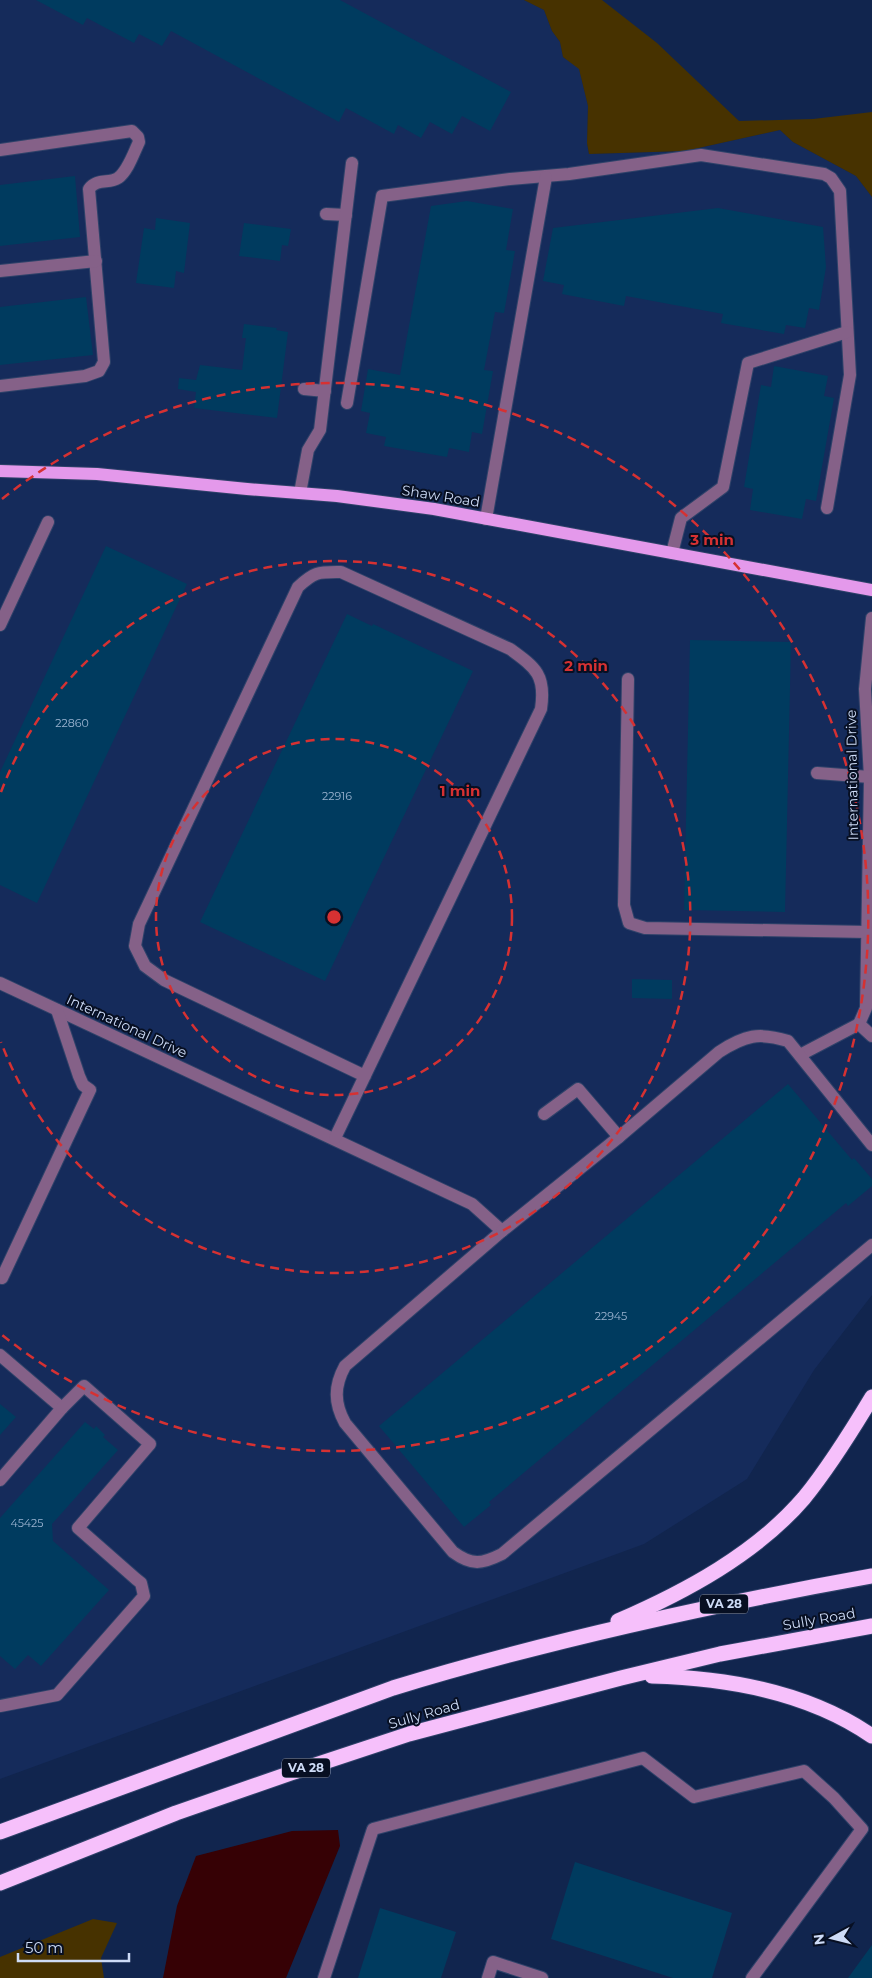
<svg xmlns="http://www.w3.org/2000/svg" width="872" height="1978" font-family="Montserrat,sans-serif">
  <style>
    .built { fill: #152b5b }
    .green { fill: #473200 }
    .water { fill: #360105 }
    .building { fill: #003b5f }
    .lines { fill: none; stroke-linecap: round; stroke-linejoin: round }
    .minor-casing { stroke: #2f4269; stroke-width: 14 }
    .major-casing { stroke: #2f4269; stroke-width: 14 }
    .highway-casing { stroke: #2f4269; stroke-width: 17 }
    .minor { stroke: #856188; stroke-width: 12 }
    .major { stroke: #e499eb; stroke-width: 12 }
    .highway { stroke: #f6c0fb; stroke-width: 15 }
    .ring { fill: none; stroke: #d63132; stroke-width: 2.5; stroke-dasharray: 9 6 }
    .labels { text-anchor: middle; stroke-width: 4; stroke-linejoin: round; paint-order: stroke }
    .number-label { font-size: 11px; fill: #9ab3d0 }
    .shield { fill: #070f22; stroke: #929eb6; stroke-width: 1 }
    .shield-label { font-size: 12px; font-weight: bold; fill: #cddbf6 }
    .street-label { font-size: 14px; fill: #cddbf6; stroke: #070f22 }
    .centre { fill: #d63132; stroke: #070f22; stroke-width: 2.5 }
    .ring-label { font-size: 15px; text-anchor: middle; font-weight: bold; fill: #d63132; stroke: #070f22; stroke-width: 4; stroke-linejoin: round; paint-order: stroke }
  </style>
  <rect width="100%" height="100%" fill="#11254e"/>
  <path class="built" d="M0 0H524L544 10 552 31 560 42 563 57 579 68 588 106 587 143 589 154 685 151 780 130 793 142 856 176 872 197V1295L814 1370 747 1479 644 1544 0 1779Z"/>
  <g class="green">
    <path d="M524 0H602L657 43 739 121 813 119 872 112V197L856 176 793 142 780 130 685 151 589 154 587 143 588 106 579 69 563 57 560 42 552 31 544 10Z"/>
    <path d="M93 1919 117 1923 101 1958 104 1978H0V1957Z"/>
  </g>
  <path class="water" d="M338 1830 340 1846 286 1978H163L177 1906 196 1856 292 1831Z"/>
  <g class="building">
    <path d="M36 0H340L511 92 490 131 462 116 452 134 430 122 421 138 398 125 394 134 346 108 339 122 171 31 162 46 139 34 134 43 87 18 83 25Z"/>
    <path d="M75 176 80 237 0 246V185Z"/>
    <path d="M467 201 513 209 506 250 515 251 504 313 495 312 484 370 493 371 482 434 472 432 469 452 449 448 447 457 384 446 386 437 366 433 370 413 361 411 368 369 400 375 431 206Z"/>
    <path d="M718 208 823 227 826 267 819 310 809 308 805 328 786 325 784 334 721 323 723 314 626 296 624 306 562 294 564 285 543 281 553 228Z"/>
    <path d="M156 218 190 223 184 273 176 271 174 288 136 283 144 228 155 230Z"/>
    <path d="M244 223 291 229 288 246 282 245 280 261 239 256Z"/>
    <path d="M86 297 93 355 0 365V307Z"/>
    <path d="M244 324 277 328 276 330 288 332 277 418 194 408 196 392 178 389 179 378 196 380 200 365 242 370 246 338H242Z"/>
    <path d="M774 366 828 376 824 396 834 398 816 501 806 499 802 519 750 510 753 489 744 487 761 385 771 387Z"/>
    <path d="M106 546 187 584 37 903 0 885V772Z"/>
    <path d="M347 614 372 626 373 624 473 671 325 981 200 922Z"/>
    <path d="M690 640 791 642 785 912 684 910Z"/>
    <path d="M632 979 672 980V999L632 998Z"/>
    <path d="M788 1084 852 1160 854 1158 872 1179V1186L848 1206 846 1203 489 1502 491 1505 464 1527 379 1426Z"/>
    <path d="M0 1404 16 1417 0 1435Z"/>
    <path d="M85 1422 94 1429 96 1426 105 1435 103 1437 118 1450 52 1524 53 1541 109 1590 41 1666 28 1655 15 1669 0 1656V1518Z"/>
    <path d="M575 1862 732 1913 712 1978H673L551 1939Z"/>
    <path d="M380 1908 456 1932 441 1978H358Z"/>
    <path d="M872 1945V1978H848Z"/>
  </g>
  <g class="lines">
    <defs>
      <g id="minor">
        <path d="M0 150 132 131 138 137 139 142C134 152 128 171 118 178 109 184 97 178 89 189L104 362 99 371 85 376 0 386"/>
        <path d="M326 214 346 215"/>
        <path d="M0 271 96 261"/>
        <path d="M304 389 325 391"/>
        <path d="M347 403 382 196 510 179 569 174 701 155 824 174 831 178 840 191 850 375 827 508"/>
        <path d="M300 493 308 450 320 430 352 163"/>
        <path d="M486 519 546 177"/>
        <path d="M672 553 681 518 723 487 748 363 847 332"/>
        <path d="M872 618 865 689 870 777 866 1008 859 1024 872 1036"/>
        <path d="M0 625 48 522"/>
        <path d="M628 679 624 905 629 923 645 928 868 932"/>
        <path d="M817 773 870 777"/>
        <path d="M0 983 472 1204 502 1231 345 1366C334 1386 334 1403 345 1423L453 1552C472 1566 482 1564 502 1554L872 1245"/>
        <path d="M800 1055 859 1024"/>
        <path d="M544 1114 578 1089 619 1137"/>
        <path d="M335 1138 541 709C546 675 536 668 510 649L341 572C319 572 315 571 298 587L139 924 135 946 145 966 164 980 365 1076"/>
        <path d="M502 1231 619 1137 719 1052C745 1035 759 1032 788 1041L872 1145"/>
        <path d="M0 1277 2 1278 90 1090 83 1085 79 1076 57 1010"/>
        <path d="M0 1355 62 1408 0 1480"/>
        <path d="M0 1706 57 1695 144 1596 141 1583 136 1579 78 1528 150 1444 84 1386 62 1408"/>
        <path d="M324 1978 373 1829 643 1758 694 1797 804 1771 834 1798 862 1829 752 1978"/>
        <path d="M488 1978 493 1962 542 1978"/>
      </g>
      <path id="major" d="M0 471 97 474 247 489 337 496 434 509 872 590"/>
      <g id="highway">
        <path d="M618 1621C685 1592 756 1554 804 1498 830 1466 851 1432 872 1397"/>
        <path d="M652 1676C729 1678 808 1692 872 1736"/>
        <path d="M0 1832 393 1688C550 1640 711 1605 872 1576"/>
        <path d="M0 1883 176 1813 291 1773 409 1734 621 1678 720 1654 872 1626"/>
      </g>
    </defs>
    <use href="#minor" class="minor-casing"/>
    <use href="#major" class="major-casing"/>
    <use href="#highway" class="highway-casing"/>
    <use href="#minor" class="minor"/>
    <use href="#major" class="major"/>
    <use href="#highway" class="highway"/>
  </g>
  <g class="ring">
    <circle cx="334" cy="917" r="178"/>
    <path d="M1 792A356 356 0 1 1 1 1042"/>
    <path d="M2 499A534 534 0 1 1 2 1335"/>
  </g>
  <g class="labels">
    <g class="number-label">
      <text x="72" y="727">22860</text>
      <text x="337" y="800">22916</text>
      <text x="611" y="1320">22945</text>
      <text x="27" y="1527">45425</text>
    </g>
    <g class="shield">
      <rect x="700" y="1594.5" width="48" height="19" rx="4"/>
      <rect x="282" y="1758.5" width="48" height="19" rx="4"/>
    </g>
    <g class="shield-label">
      <text x="724" y="1608">VA 28</text>
      <text x="306" y="1772">VA 28</text>
    </g>
    <g class="street-label">
      <text transform="translate(441 496) rotate(9)" y="5">Shaw Road</text>
      <text transform="translate(852 775) rotate(-91)" y="5">International Drive</text>
      <text transform="translate(127 1026) rotate(25)" y="5">International Drive</text>
      <text transform="translate(819 1619) rotate(-10)" y="5">Sully Road</text>
      <text transform="translate(424 1714) rotate(-16)" y="5">Sully Road</text>
    </g>
  </g>
  <circle cx="334" cy="917" r="8" class="centre"/>
  <g class="ring-label">
    <text x="712" y="545">3 min</text>
    <text x="586" y="671">2 min</text>
    <text x="460" y="796">1 min</text>
  </g>
  <g transform="translate(832 1938) rotate(263)" stroke="#070f22" stroke-width="4" paint-order="stroke">
  <path d="M0-4L9 19L0 12L-9 19Z" fill="#cddbf6"/>
  <text y="-8" font-size="14" font-weight="bold" text-anchor="middle" fill="#cddbf6">N</text>
  </g>
  <path d="M18 1953v8h111v-8" fill="none" stroke="#cddbf6" stroke-width="2.5"/>
  <text x="25" y="1953" font-size="15" fill="#cddbf6" stroke="#070f22" stroke-width="4" paint-order="stroke">50 m</text>
</svg>
